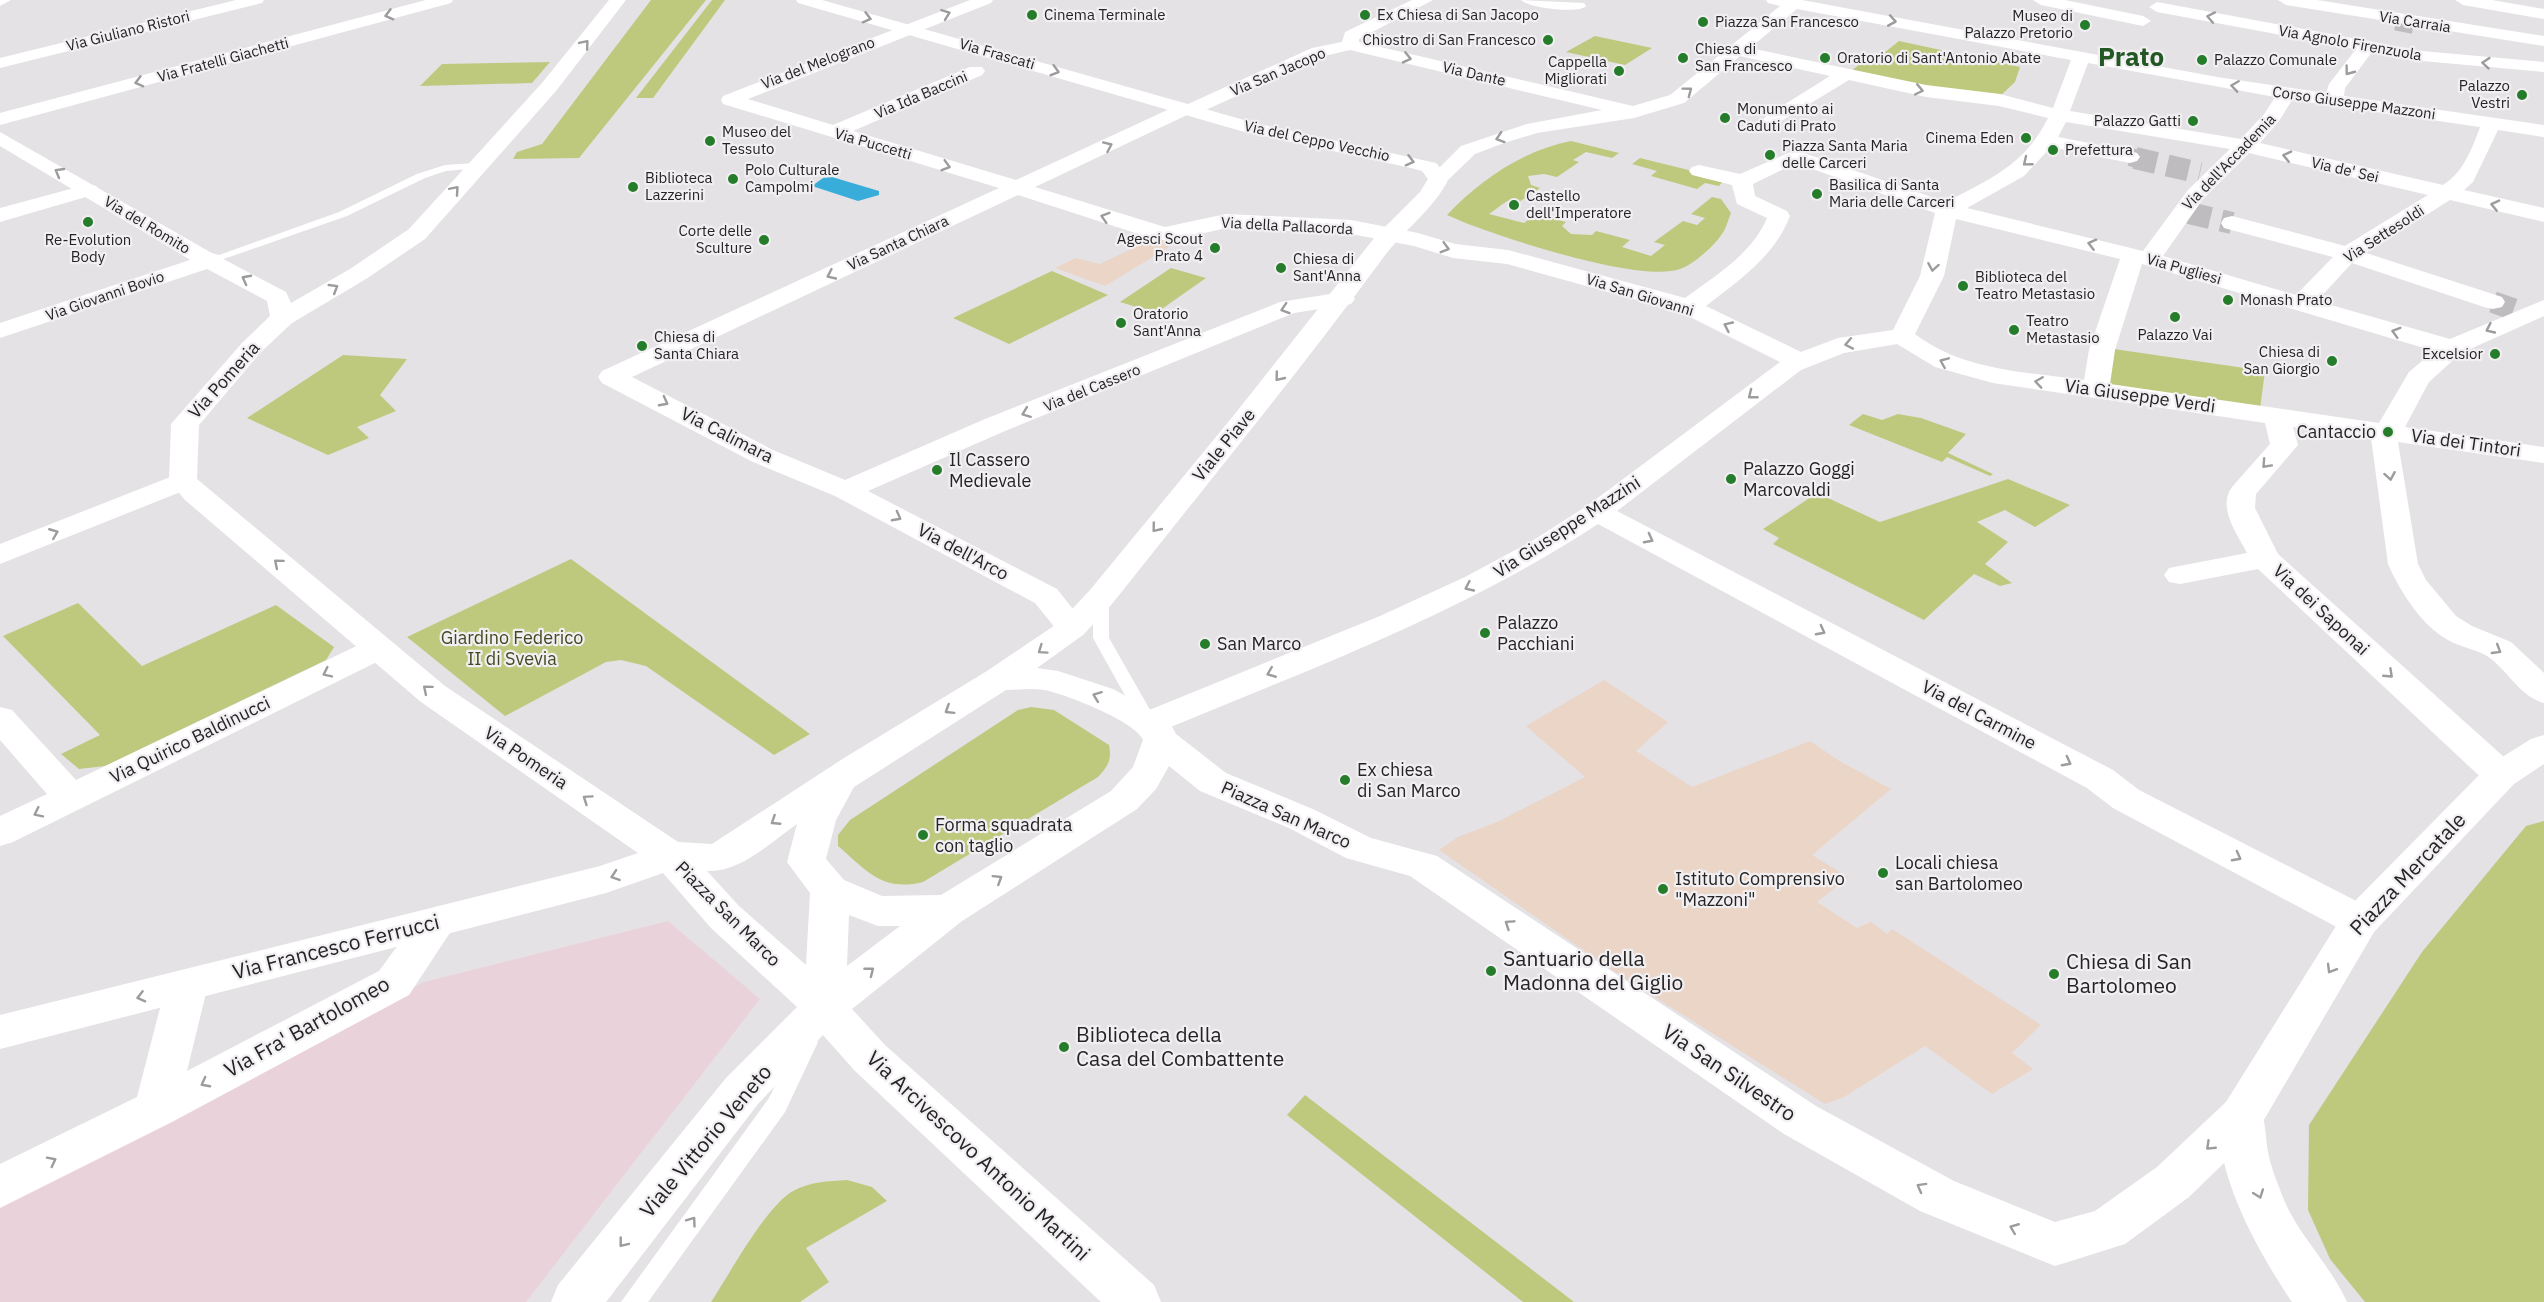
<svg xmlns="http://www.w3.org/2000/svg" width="2544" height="1302" font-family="'IBM Plex Sans',sans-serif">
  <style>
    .commercial { fill: #ead2db }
    .education { fill: #ead5c7 }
    .green { fill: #bec97e }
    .water { fill: #39adda }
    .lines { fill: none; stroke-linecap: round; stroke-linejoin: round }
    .street-tunnel-far1 { stroke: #bfbcbf; stroke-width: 18; stroke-dasharray: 18 9; stroke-linecap: butt }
    .street-tunnel { stroke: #bfbcbf; stroke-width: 22; stroke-dasharray: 22 11; stroke-linecap: butt }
    .lane { fill: #fff; fill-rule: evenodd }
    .street { fill: #fff; fill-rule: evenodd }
    .secondary { fill: #fff; fill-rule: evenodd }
    .oneway { stroke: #9d9c9d }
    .poi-dot { fill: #257c2a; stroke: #f2eff3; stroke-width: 2 }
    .labels { text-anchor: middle; stroke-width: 4.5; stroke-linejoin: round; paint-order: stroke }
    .far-poi-label { font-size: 15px; fill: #252425; stroke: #f2eff3; text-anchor: start }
    .far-street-label { font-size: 15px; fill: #252425; stroke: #f2eff3 }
    .street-label { font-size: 18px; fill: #252425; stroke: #f2eff3 }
    .poi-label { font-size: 18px; fill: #252425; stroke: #f2eff3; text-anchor: start }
    .park-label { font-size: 18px; fill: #434820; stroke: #f2eff3 }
    .near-street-label { font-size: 21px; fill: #252425; stroke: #f2eff3 }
    .near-poi-label { font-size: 21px; fill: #252425; stroke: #f2eff3; text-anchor: start }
    .far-town-label { font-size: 26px; font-weight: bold; fill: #235824; stroke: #f2eff3 }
  </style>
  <rect width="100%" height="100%" fill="#e5e2e6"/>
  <path class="commercial" d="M668 921 760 999 526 1302H0V1197L424 982Z"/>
  <g class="education">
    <path d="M1156 237 1176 243 1105 286 1055 268 1076 258 1100 264Z"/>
    <path d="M1604 680 1668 722 1636 751 1692 787 1810 741 1841 762 1891 789 1812 855 1848 877 1817 902 1857 928 1871 922 1887 934 1892 929 2041 1025 2012 1053 2033 1069 1992 1094 1925 1046 1844 1097 1825 1104 1618 974 1439 850 1458 837 1497 822 1585 777 1526 726Z"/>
  </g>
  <g class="green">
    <path d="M651 0H706L579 158 513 159 517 152 542 144Z"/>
    <path d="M712 0H725L653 98H636Z"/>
    <path d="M1595 36 1652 48 1625 65 1566 52Z"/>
    <path d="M1899 41 2020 67 2015 82 1999 97 1980 96 1850 72 1871 55 1879 57Z"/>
    <path d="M550 62 532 83 420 86 442 64Z"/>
    <path d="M1571 141 1619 153 1612 158 1586 152 1573 160 1579 162 1557 177 1544 174 1528 176 1531 185 1540 188 1516 204 1507 201 1489 214 1524 223 1536 214 1566 222 1562 226 1571 234 1592 235 1596 231 1630 240 1622 247 1651 256 1665 245 1654 242 1683 221 1697 225 1705 218 1691 214 1712 197 1721 199 1731 213C1728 220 1726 229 1722 234 1714 246 1693 265 1680 269 1639 284 1488 234 1447 215 1480 180 1524 150 1571 141Z"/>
    <path d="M1640 158 1725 179 1719 186 1705 183 1697 189 1651 176 1657 171 1632 164Z"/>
    <path d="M1171 268 1206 278 1156 313 1120 302Z"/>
    <path d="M1052 271 1108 295 1009 344 953 318Z"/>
    <path d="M2107 348 2265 371 2260 409 2097 385Z"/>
    <path d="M343 355 407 359 380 395 396 411 357 427 369 438 328 455 247 418Z"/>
    <path d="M1863 414 1882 420 1898 414 1921 418 1966 434 1948 453 1993 474 1990 476 1947 457 1942 462 1849 425Z"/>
    <path d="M2008 479 2070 505 2035 527 2005 510 1977 522 2008 542 1985 564 2012 583 2000 586 1974 574 1924 620 1773 544 1779 538 1763 529 1817 493 1880 522Z"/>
    <path d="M571 559 810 734 774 755 646 666 621 660 606 662 505 716 407 637Z"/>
    <path d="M78 603 142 666 276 605 334 647 326 660 105 766 79 769 61 754 100 735 3 636Z"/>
    <path d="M1031 707 1054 710 1109 745C1112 760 1108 766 1098 777L923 882C882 892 867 871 838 846V835L850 820 1018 710Z"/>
    <path d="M2544 821V1302H2365L2330 1259 2308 1210 2309 1125 2422 952 2526 826Z"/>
    <path d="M1305 1095 1574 1302H1523L1287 1115Z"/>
    <path d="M847 1180 872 1187 887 1201 806 1248 829 1282 800 1302H711C729 1275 766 1206 793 1191 809 1182 828 1181 847 1180Z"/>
  </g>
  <path class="water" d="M832 177 879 191V195L858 201 812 186 823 178Z"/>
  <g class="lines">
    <g class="street-tunnel-far1">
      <path d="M2403 32 2405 22"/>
      <path d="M2130 157 2141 160"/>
    </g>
    <g class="street-tunnel">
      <path d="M2135 158 2200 173"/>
      <path d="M2189 213 2232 223"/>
      <path d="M2493 302 2518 311"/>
    </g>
    <g class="lane">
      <path d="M475 163 480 166 479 168 446 171 425 178 347 216 215 262 205 260 339 212 417 174 445 165Z"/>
      <path d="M1101 592 1109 597V638L1157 722 1154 726H1142L1093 638V597Z"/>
      <path d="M807 1033 815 1036 818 1042 785 1112 648 1302H621L769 1098 799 1036Z"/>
    </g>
    <g class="street">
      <path d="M0 0H11L0 6Z"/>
      <path d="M236 0H264L262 3 0 68V58Z"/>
      <path d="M426 0H453L451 3 0 125V113Z"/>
      <path d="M970 0H993L991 3 748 99 833 125 970 67H982L985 71 982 75 853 131 1016 180 1178 105 1188 104 1312 48 1342 42 1345 32 1412 0H1433L1359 39V42L1633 106 1670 95 1780 6 1768 3 1766 0H1802L2217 77 2326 93 2329 84 2356 49 2157 12 2149 7 2157 2 2422 51 2544 62V72L2422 61 2372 52 2345 88 2344 96 2544 125V137L2498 130 2473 182 2464 190 2544 208V222L2450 200 2366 253 2502 297 2505 302 2502 307 2493 309 2484 307 2352 263 2317 301 2450 339 2544 300V316L2461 353 2429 382 2405 427 2544 447V463L2398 442 2418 564 2426 580 2456 616 2472 626 2511 642 2544 673V703C2519 696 2508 670 2487 656 2475 649 2460 647 2448 640 2421 625 2400 591 2388 564L2371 438 2293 427 2298 445 2256 494 2255 508 2278 554 2514 766 2519 775 2514 784 2501 787 2488 784 2258 569 2180 584 2169 582 2164 575 2169 568 2247 553C2237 533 2217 508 2232 487L2270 444 2265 423 1993 383 1935 367 1897 344 1844 353 1801 370 1617 511 2113 770 2139 790 2374 910 2380 921 2374 932 2360 936 2346 932 2113 808 2087 788 1598 524C1463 613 1310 669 1161 731L1149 735 1137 731 1132 723 1137 715 1380 616 1465 577 1532 541 1587 506 1780 362 1680 312 1507 264 1453 258 1414 246 1351 234 1226 228 1174 240H1157L1018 195 632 377 773 450 845 480 985 419 1280 302 1343 292 1351 294 1355 299 1351 304 1294 313 1005 431 868 491 1057 589 1088 628 1083 635 1072 638 1061 635 1035 603 835 496 753 462 602 383 598 377 602 371 999 188 723 104 721 100 723 96ZM1797 9 2071 60 2053 108 2000 94 1926 85 1750 48ZM1350 50 1602 110 1527 124 1461 146 1429 178 1432 182H1446L1475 154 1504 143 1537 133 1634 118 1684 103 1740 56 1830 76 1766 116 1763 120 1773 126 1849 80 1926 97 1999 106 2048 118C2025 165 1990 179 1946 202L1795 150 1740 174 1699 165 1692 167 1689 171 1692 175 1732 185 1737 204 1767 218C1752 254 1715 276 1685 298L1508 250 1455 244 1418 233 1351 220 1226 214 1165 227 1035 187 1187 115 1197 114 1324 56ZM2088 63 2275 97 2265 113 2241 139 2070 111ZM2292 100 2480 127C2472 149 2463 173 2443 185L2260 143 2279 121ZM2066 122 2230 149 2188 190 2143 251 1967 208 2024 176 2051 147 2130 163 2137 161 2140 157 2137 153 2130 151 2058 137ZM2249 153 2428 195 2345 246 2232 216 2224 218 2221 223 2224 228 2333 257 2296 295 2163 256 2203 199ZM1796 163 1935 213 1920 276 1893 330 1838 338 1801 352 1706 306C1739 280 1774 257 1790 216L1787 211 1755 196 1753 184ZM1956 219 2120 259 2089 350 2084 380C2027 372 1963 371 1915 334L1944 276ZM2142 264 2434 351 2409 372 2379 423 2110 384 2115 350Z"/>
      <path d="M1521 0 1584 3 1586 6C1580 14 1528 8 1521 0Z"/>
      <path d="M2033 0H2065L2143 16 2151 21 2143 26 2041 5Z"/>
      <path d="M2278 0H2317L2544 36V46L2286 5Z"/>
      <path d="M2455 0H2492L2544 9V19L2463 5Z"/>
      <path d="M89 184 96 186 100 190 96 194 0 222V208Z"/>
      <path d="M211 253 219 255 222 260 219 265 0 338V323Z"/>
      <path d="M183 472 193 475 197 481 193 487 0 564V544Z"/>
      <path d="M379 638 391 641 395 648 391 655 13 842 0 846V816L47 794 0 740V707L12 710 76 780 367 641Z"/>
      <path d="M437 907 451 911 457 922 409 995 172 1122 0 1208V1164L137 1097 166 985 172 973 187 969 202 973 208 985 187 1071 379 971 423 911Z"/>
      <path d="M2242 1097 2258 1102C2266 1119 2265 1134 2268 1152 2271 1168 2278 1184 2284 1200 2300 1237 2331 1266 2347 1302H2292C2262 1258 2201 1155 2226 1102Z"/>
    </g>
    <path class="secondary" d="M609 0H626L556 91 425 239 366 279 292 323 260 353 199 425 197 479 445 686 678 842 712 844 844 758 987 671 1061 621 1090 590 1234 415 1375 237 1420 192 1428 179 1422 171 1411 168 1241 131 798 3 796 0H822L1251 122 1436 163 1449 178C1434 210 1403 230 1383 258 1296 376 1203 489 1112 604L1083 635 1037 668 1058 671 1113 689 1161 715 1169 721 1176 734 1226 773 1315 810 1371 838 1437 856 1816 1106 1954 1181 2055 1222 2095 1211 2157 1167 2226 1102 2346 910 2488 766 2531 739 2544 735V764L2514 784 2374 932 2258 1130 2189 1197 2125 1244 2055 1266 1920 1211 1784 1134 1410 876 1346 858 1289 828 1200 791 1169 766 1156 789 1137 809 962 921 852 1009 885 1045 1154 1285 1161 1302H1101L855 1071 823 1035 758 1104 606 1302H551L558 1285 726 1078 797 1007 711 928 663 873 606 893 0 1049V1015L600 866 638 853 421 702 185 500 169 481 171 424 242 343 270 316 267 301 194 262 0 146V132L210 252 286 292 291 303 350 269 409 229 542 83ZM1006 690C1018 690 1032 688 1044 690 1063 693 1137 722 1143 740L1133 767 1111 791 941 895 882 896 844 880 826 859 836 820 854 787ZM797 824 787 862 810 893 806 965 739 906 707 871C740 873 771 842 797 824ZM849 915 878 926H900L847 966Z"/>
  </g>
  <defs><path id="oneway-chevron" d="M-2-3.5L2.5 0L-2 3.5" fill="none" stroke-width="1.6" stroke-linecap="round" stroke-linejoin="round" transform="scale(1.5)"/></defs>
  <g class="oneway">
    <use href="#oneway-chevron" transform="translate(946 14) rotate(-20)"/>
    <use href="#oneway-chevron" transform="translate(389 15) rotate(165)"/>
    <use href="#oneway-chevron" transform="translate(2211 17) rotate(-169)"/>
    <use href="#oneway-chevron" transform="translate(867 18) rotate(15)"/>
    <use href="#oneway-chevron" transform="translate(1892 21) rotate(10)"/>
    <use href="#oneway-chevron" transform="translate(585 44) rotate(-50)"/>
    <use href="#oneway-chevron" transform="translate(1407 58) rotate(13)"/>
    <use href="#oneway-chevron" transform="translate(2486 63) rotate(-175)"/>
    <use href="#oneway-chevron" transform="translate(1055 71) rotate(16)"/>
    <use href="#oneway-chevron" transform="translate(2349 71) rotate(127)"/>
    <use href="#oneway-chevron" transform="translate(139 82) rotate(165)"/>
    <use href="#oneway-chevron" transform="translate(2235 86) rotate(-172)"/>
    <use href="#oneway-chevron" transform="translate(1919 90) rotate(12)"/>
    <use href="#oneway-chevron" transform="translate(1688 91) rotate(-37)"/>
    <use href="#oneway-chevron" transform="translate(1500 138) rotate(162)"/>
    <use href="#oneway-chevron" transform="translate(1108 146) rotate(-24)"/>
    <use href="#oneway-chevron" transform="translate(2287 156) rotate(-167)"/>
    <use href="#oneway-chevron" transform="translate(1410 161) rotate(15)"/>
    <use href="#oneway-chevron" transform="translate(2027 162) rotate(141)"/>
    <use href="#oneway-chevron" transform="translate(946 166) rotate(16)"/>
    <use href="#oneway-chevron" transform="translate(59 172) rotate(-150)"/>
    <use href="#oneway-chevron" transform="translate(455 190) rotate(-49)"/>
    <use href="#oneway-chevron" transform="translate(2495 205) rotate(-167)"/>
    <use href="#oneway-chevron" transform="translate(1105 217) rotate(-163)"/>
    <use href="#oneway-chevron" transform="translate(2092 244) rotate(-166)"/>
    <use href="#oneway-chevron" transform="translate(1445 248) rotate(16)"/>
    <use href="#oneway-chevron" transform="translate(1933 267) rotate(100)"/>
    <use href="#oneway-chevron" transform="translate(831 275) rotate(155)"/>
    <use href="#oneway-chevron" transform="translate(246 279) rotate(-152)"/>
    <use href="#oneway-chevron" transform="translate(334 288) rotate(-31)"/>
    <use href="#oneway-chevron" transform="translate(1285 309) rotate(162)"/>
    <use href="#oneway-chevron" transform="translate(1728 326) rotate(-155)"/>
    <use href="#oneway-chevron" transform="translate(2490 329) rotate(155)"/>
    <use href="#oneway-chevron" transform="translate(2396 332) rotate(-164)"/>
    <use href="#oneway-chevron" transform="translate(1849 344) rotate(169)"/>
    <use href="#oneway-chevron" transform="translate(1944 362) rotate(-157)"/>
    <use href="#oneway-chevron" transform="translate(1279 377) rotate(129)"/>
    <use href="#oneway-chevron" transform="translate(2039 382) rotate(-172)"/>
    <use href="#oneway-chevron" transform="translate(1752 395) rotate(142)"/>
    <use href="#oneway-chevron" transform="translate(664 402) rotate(28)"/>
    <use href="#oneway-chevron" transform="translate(1026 413) rotate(159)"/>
    <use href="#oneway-chevron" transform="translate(2266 464) rotate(133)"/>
    <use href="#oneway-chevron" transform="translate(2390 476) rotate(80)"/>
    <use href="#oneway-chevron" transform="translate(897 517) rotate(28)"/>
    <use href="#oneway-chevron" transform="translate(1156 528) rotate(129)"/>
    <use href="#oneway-chevron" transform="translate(54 533) rotate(-22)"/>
    <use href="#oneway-chevron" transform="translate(1649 539) rotate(28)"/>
    <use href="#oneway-chevron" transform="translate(278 563) rotate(-140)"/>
    <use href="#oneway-chevron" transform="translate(1469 587) rotate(155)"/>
    <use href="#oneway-chevron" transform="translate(1821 631) rotate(28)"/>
    <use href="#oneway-chevron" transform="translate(1042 650) rotate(145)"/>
    <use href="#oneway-chevron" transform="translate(2497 650) rotate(31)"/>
    <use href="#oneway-chevron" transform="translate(327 673) rotate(154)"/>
    <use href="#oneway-chevron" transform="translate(1271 673) rotate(158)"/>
    <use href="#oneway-chevron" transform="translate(2389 674) rotate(43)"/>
    <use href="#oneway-chevron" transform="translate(427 689) rotate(-140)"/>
    <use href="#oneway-chevron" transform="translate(1097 696) rotate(-159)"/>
    <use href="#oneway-chevron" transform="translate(949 710) rotate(148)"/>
    <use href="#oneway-chevron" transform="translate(2067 762) rotate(28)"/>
    <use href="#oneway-chevron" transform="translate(587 799) rotate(-146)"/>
    <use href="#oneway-chevron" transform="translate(38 813) rotate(154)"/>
    <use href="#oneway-chevron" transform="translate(775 821) rotate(147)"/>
    <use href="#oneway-chevron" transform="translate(2237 857) rotate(28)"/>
    <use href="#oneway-chevron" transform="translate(615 876) rotate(161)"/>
    <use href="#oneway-chevron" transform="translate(998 879) rotate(-32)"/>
    <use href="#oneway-chevron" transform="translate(1509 924) rotate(-146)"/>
    <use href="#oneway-chevron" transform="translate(2331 969) rotate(121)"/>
    <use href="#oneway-chevron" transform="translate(870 971) rotate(-38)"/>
    <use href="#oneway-chevron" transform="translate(141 997) rotate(166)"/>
    <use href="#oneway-chevron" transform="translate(205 1083) rotate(152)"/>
    <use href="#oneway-chevron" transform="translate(2210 1146) rotate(136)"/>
    <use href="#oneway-chevron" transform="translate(52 1161) rotate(-27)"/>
    <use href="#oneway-chevron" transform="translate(1921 1187) rotate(-151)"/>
    <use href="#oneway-chevron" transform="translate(2259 1194) rotate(70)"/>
    <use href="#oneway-chevron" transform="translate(692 1221) rotate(-54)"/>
    <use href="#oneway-chevron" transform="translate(2014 1228) rotate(-158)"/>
    <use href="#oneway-chevron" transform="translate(623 1243) rotate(128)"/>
  </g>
  <g class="poi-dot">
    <circle cx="1032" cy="15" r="6"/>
    <circle cx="1365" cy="15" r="6"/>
    <circle cx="1703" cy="22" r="6"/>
    <circle cx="2085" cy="25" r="6"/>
    <circle cx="1548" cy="40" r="6"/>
    <circle cx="1683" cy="58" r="6"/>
    <circle cx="1825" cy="58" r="6"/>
    <circle cx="2202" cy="60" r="6"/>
    <circle cx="1619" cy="71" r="6"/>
    <circle cx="2522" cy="95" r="6"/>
    <circle cx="1725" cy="118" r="6"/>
    <circle cx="2193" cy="121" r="6"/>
    <circle cx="2026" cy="138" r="6"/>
    <circle cx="710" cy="141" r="6"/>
    <circle cx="2053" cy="150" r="6"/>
    <circle cx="1770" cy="155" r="6"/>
    <circle cx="733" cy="179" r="6"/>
    <circle cx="633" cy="187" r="6"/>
    <circle cx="1817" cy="194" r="6"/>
    <circle cx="1514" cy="205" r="6"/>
    <circle cx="88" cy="222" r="6"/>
    <circle cx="764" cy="240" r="6"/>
    <circle cx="1215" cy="248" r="6"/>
    <circle cx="1281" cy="268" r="6"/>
    <circle cx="1963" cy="286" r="6"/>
    <circle cx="2228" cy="300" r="6"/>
    <circle cx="2175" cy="317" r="6"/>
    <circle cx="1121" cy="323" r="6"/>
    <circle cx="2014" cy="330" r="6"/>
    <circle cx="642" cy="346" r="6"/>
    <circle cx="2495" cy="354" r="6"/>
    <circle cx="2332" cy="361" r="6"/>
    <circle cx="2388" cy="432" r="6"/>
    <circle cx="937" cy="470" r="6"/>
    <circle cx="1731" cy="479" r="6"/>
    <circle cx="1485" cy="633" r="6"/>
    <circle cx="1205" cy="644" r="6"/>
    <circle cx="1345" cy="780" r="6"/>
    <circle cx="923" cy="835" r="6"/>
    <circle cx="1883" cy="873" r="6"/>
    <circle cx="1663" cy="889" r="6"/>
    <circle cx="1491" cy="971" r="6"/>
    <circle cx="2054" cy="974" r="6"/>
    <circle cx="1064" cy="1047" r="6"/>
  </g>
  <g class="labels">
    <g class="far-poi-label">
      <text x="1044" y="20">Cinema Terminale</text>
      <text x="1377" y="20">Ex Chiesa di San Jacopo</text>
      <text x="2073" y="21" text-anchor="end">Museo di<tspan x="2073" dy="17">Palazzo Pretorio</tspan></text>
      <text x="1715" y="27">Piazza San Francesco</text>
      <text x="1536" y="45" text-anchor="end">Chiostro di San Francesco</text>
      <text x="1695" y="54">Chiesa di<tspan x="1695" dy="17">San Francesco</tspan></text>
      <text x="1837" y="63">Oratorio di Sant'Antonio Abate</text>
      <text x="2214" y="65">Palazzo Comunale</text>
      <text x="1607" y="67" text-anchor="end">Cappella<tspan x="1607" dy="17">Migliorati</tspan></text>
      <text x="2510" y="91" text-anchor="end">Palazzo<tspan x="2510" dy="17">Vestri</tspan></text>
      <text x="1737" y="114">Monumento ai<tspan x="1737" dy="17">Caduti di Prato</tspan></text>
      <text x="2181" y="126" text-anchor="end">Palazzo Gatti</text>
      <text x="722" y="137">Museo del<tspan x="722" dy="17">Tessuto</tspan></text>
      <text x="2014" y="143" text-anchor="end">Cinema Eden</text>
      <text x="1782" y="151">Piazza Santa Maria<tspan x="1782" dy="17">delle Carceri</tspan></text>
      <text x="2065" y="155">Prefettura</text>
      <text x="745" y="175">Polo Culturale<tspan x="745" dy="17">Campolmi</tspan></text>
      <text x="645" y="183">Biblioteca<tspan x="645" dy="17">Lazzerini</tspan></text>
      <text x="1829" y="190">Basilica di Santa<tspan x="1829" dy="17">Maria delle Carceri</tspan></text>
      <text x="1526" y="201">Castello<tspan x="1526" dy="17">dell'Imperatore</tspan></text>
      <text x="752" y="236" text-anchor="end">Corte delle<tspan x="752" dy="17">Sculture</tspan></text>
      <text x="1203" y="244" text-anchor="end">Agesci Scout<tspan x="1203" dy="17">Prato 4</tspan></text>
      <text x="88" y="245" text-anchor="middle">Re-Evolution<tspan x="88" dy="17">Body</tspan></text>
      <text x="1293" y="264">Chiesa di<tspan x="1293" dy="17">Sant'Anna</tspan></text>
      <text x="1975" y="282">Biblioteca del<tspan x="1975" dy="17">Teatro Metastasio</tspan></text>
      <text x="2240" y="305">Monash Prato</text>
      <text x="1133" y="319">Oratorio<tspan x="1133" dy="17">Sant'Anna</tspan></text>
      <text x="2026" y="326">Teatro<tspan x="2026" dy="17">Metastasio</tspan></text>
      <text x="2175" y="340" text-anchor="middle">Palazzo Vai</text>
      <text x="654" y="342">Chiesa di<tspan x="654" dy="17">Santa Chiara</tspan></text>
      <text x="2320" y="357" text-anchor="end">Chiesa di<tspan x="2320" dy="17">San Giorgio</tspan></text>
      <text x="2483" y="359" text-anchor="end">Excelsior</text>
    </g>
    <g class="far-street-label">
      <text transform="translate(2415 22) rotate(9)" y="5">Via Carraia</text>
      <text transform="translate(128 31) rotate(-14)" y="5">Via Giuliano Ristori</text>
      <text transform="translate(2350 43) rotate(10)" y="5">Via Agnolo Firenzuola</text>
      <text transform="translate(997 54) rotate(16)" y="5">Via Frascati</text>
      <text transform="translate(223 60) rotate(-15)" y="5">Via Fratelli Giachetti</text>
      <text transform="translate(818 63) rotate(-21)" y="5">Via del Melograno</text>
      <text transform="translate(1278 72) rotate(-23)" y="5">Via San Jacopo</text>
      <text transform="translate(1474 74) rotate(13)" y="5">Via Dante</text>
      <text transform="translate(921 95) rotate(-23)" y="5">Via Ida Baccini</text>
      <text transform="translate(2354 103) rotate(8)" y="5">Corso Giuseppe Mazzoni</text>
      <text transform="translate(1317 141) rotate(12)" y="5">Via del Ceppo Vecchio</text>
      <text transform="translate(873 144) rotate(16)" y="5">Via Puccetti</text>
      <text transform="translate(2229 162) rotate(-46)" y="5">Via dell'Accademia</text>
      <text transform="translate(2345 170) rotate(13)" y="5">Via de' Sei</text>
      <text transform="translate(147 225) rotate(31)" y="5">Via del Romito</text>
      <text transform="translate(1287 226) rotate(3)" y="5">Via della Pallacorda</text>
      <text transform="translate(2384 234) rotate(-33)" y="5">Via Settesoldi</text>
      <text transform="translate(898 243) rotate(-25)" y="5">Via Santa Chiara</text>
      <text transform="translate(2184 269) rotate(16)" y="5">Via Pugliesi</text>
      <text transform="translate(1640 295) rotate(17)" y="5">Via San Giovanni</text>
      <text transform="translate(105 296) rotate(-19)" y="5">Via Giovanni Bovio</text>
      <text transform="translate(1092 388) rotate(-22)" y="5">Via del Cassero</text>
    </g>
    <g class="street-label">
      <text transform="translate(224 380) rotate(-48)" y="6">Via Pomeria</text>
      <text transform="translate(2140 396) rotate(8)" y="6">Via Giuseppe Verdi</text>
      <text transform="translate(727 435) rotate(27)" y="6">Via Calimara</text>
      <text transform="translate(2466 443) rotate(8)" y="6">Via dei Tintori</text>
      <text transform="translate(1224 445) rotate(-51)" y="6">Viale Piave</text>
      <text transform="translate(1567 527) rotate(-33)" y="6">Via Giuseppe Mazzini</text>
      <text transform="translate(963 552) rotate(28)" y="6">Via dell'Arco</text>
      <text transform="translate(2321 610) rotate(43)" y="6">Via dei Saponai</text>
      <text transform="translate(1979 715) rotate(28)" y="6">Via del Carmine</text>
      <text transform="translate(190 740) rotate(-26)" y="6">Via Quirico Baldinucci</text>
      <text transform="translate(526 758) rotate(34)" y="6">Via Pomeria</text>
      <text transform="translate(1286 815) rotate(24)" y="6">Piazza San Marco</text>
      <text transform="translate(728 914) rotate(45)" y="6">Piazza San Marco</text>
    </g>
    <g class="poi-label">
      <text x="2376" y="438" text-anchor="end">Cantaccio</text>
      <text x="949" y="466">Il Cassero<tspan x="949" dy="21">Medievale</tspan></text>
      <text x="1743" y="475">Palazzo Goggi<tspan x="1743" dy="21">Marcovaldi</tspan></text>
      <text x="1497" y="629">Palazzo<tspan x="1497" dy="21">Pacchiani</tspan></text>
      <text x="1217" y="650">San Marco</text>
      <text x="1357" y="776">Ex chiesa<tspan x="1357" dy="21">di San Marco</tspan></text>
      <text x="935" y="831">Forma squadrata<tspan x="935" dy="21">con taglio</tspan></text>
      <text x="1895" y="869">Locali chiesa<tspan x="1895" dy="21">san Bartolomeo</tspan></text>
      <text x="1675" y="885">Istituto Comprensivo<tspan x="1675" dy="21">"Mazzoni"</tspan></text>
    </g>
    <g class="park-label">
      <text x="512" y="644">Giardino Federico<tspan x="512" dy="21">II di Svevia</tspan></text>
    </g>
    <g class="near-street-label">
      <text transform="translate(2408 874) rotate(-47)" y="7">Piazza Mercatale</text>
      <text transform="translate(336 947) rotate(-14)" y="7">Via Francesco Ferrucci</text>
      <text transform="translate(307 1027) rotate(-29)" y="7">Via Fra' Bartolomeo</text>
      <text transform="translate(1729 1073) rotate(34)" y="7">Via San Silvestro</text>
      <text transform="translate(706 1141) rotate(-50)" y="7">Viale Vittorio Veneto</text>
      <text transform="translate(978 1156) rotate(43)" y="7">Via Arcivescovo Antonio Martini</text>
    </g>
    <g class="near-poi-label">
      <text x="1503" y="966">Santuario della<tspan x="1503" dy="24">Madonna del Giglio</tspan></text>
      <text x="2066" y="969">Chiesa di San<tspan x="2066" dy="24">Bartolomeo</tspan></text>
      <text x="1076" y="1042">Biblioteca della<tspan x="1076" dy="24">Casa del Combattente</tspan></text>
    </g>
    <g class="far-town-label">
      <text x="2131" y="66">Prato</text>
    </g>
  </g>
</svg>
